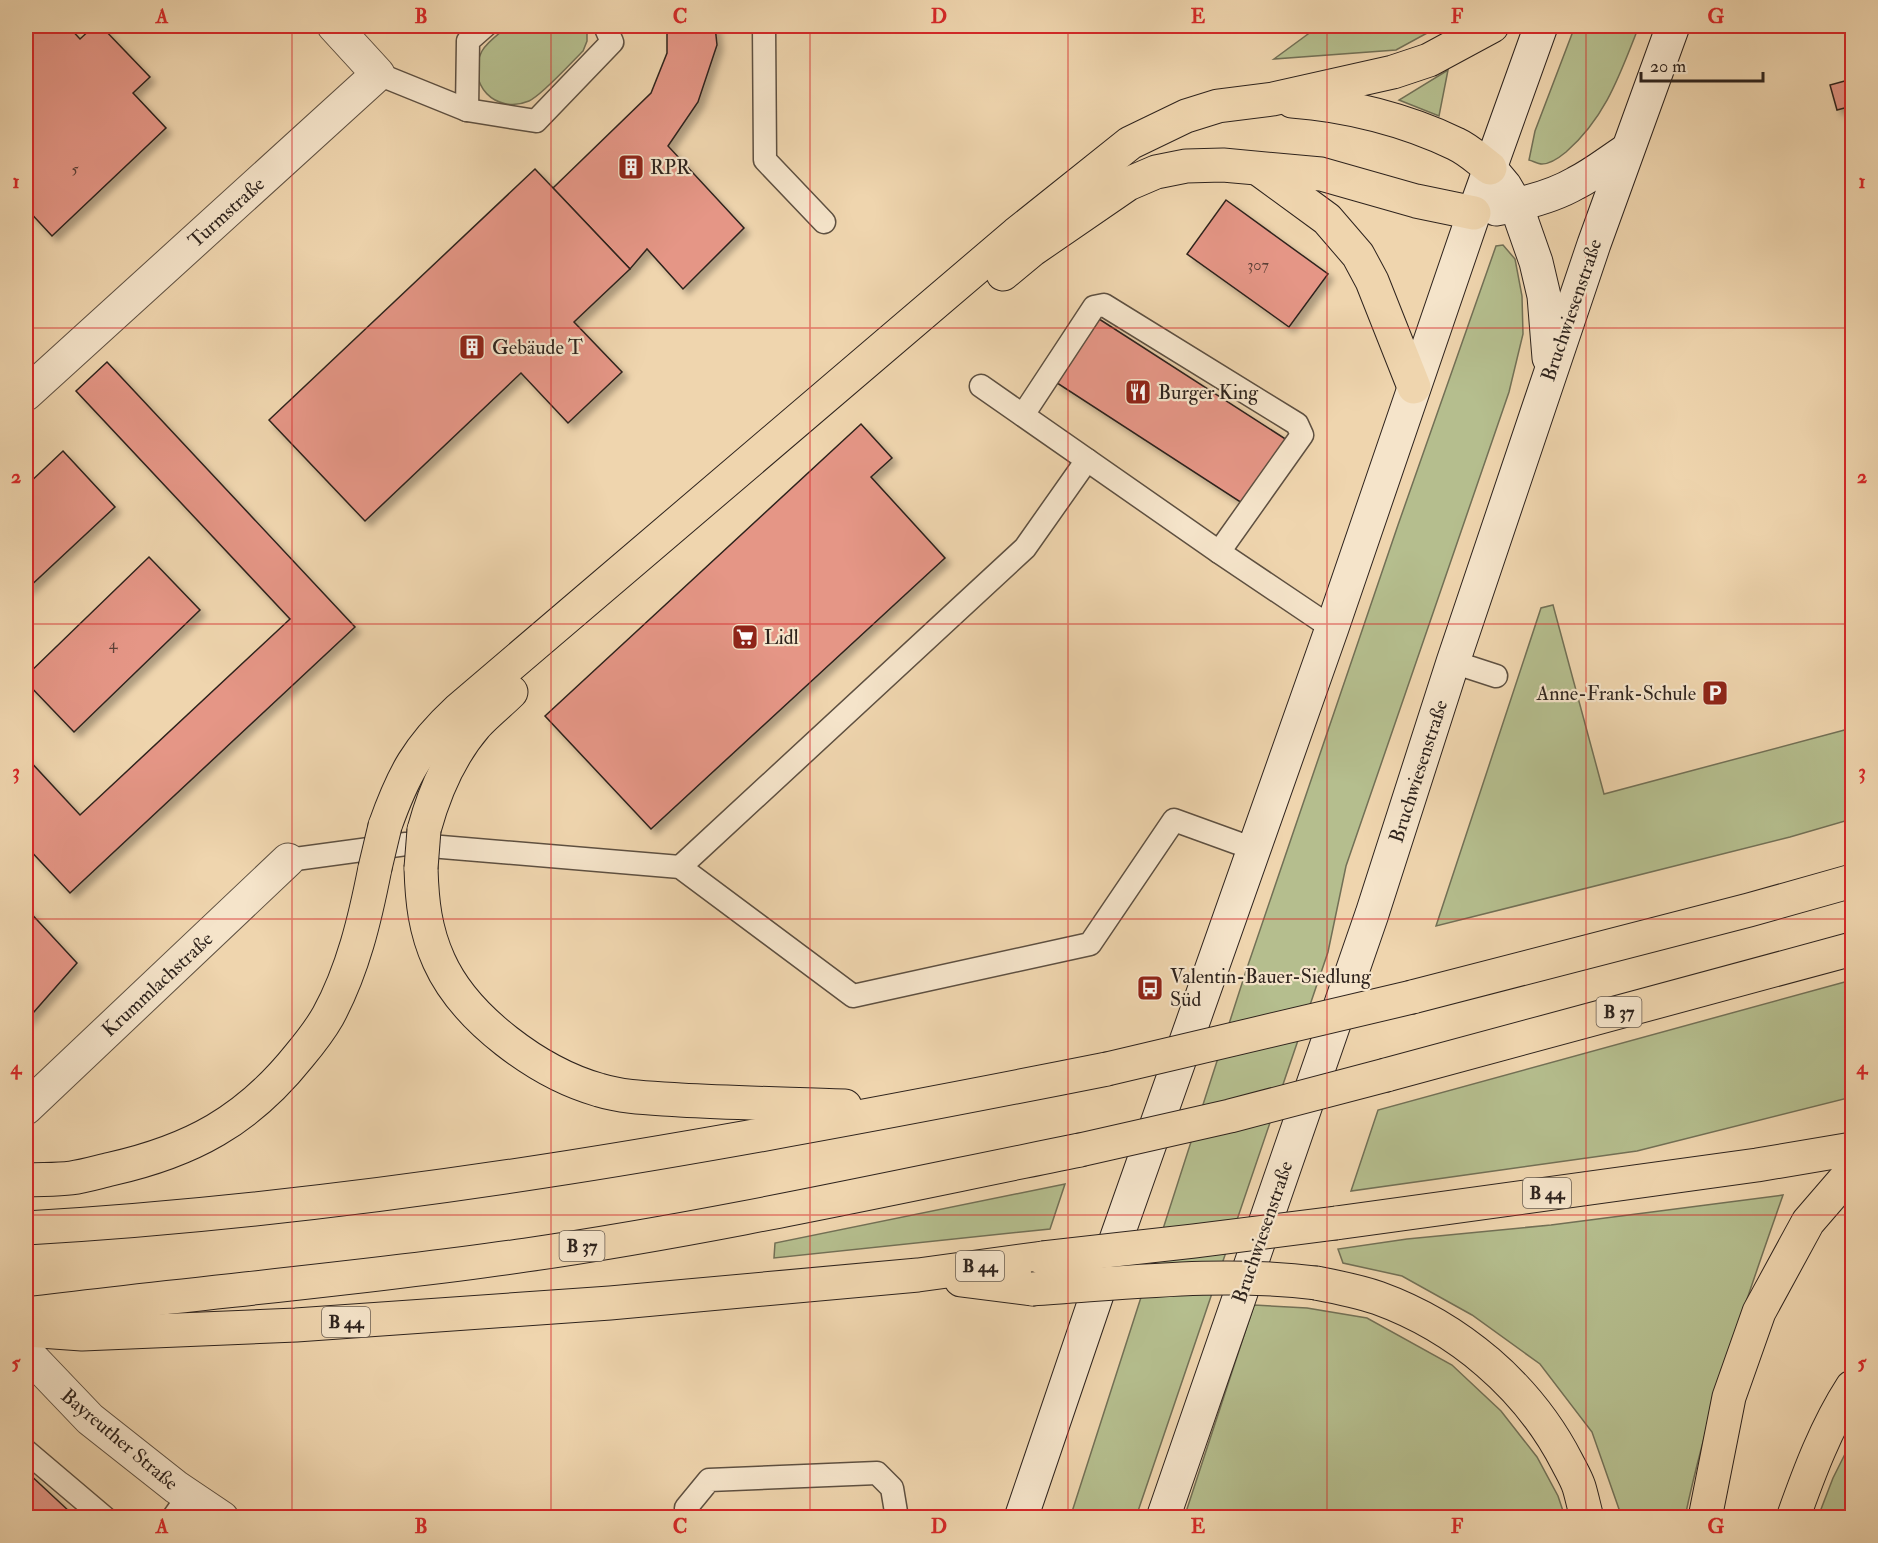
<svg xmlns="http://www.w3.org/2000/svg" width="1878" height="1543" font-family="'IM FELL Double Pica',serif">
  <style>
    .green { fill: #b5be8e; stroke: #727056; stroke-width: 1.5 }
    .building { fill: #e59686; stroke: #2e231d; stroke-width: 1.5; filter: url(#shadow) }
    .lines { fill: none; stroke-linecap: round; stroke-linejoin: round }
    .lane-casing { stroke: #5e5041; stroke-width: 25 }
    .street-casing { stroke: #5e5041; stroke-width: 35 }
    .secondary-casing { stroke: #2e231d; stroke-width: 35 }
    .highway-casing { stroke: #2e231d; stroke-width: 35 }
    .lane { stroke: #f5e4ca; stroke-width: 22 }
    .street { stroke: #f5e4ca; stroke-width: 33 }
    .secondary { stroke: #f5e4ca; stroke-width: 33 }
    .highway { stroke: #efd5ae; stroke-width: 33 }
    .highway-bridge-casing { stroke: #2e231d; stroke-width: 35; stroke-linecap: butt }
    .highway-bridge { stroke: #efd5ae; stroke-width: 33 }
    .grid { fill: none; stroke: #d62828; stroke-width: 1.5; stroke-opacity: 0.55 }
    .labels { text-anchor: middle; stroke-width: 4.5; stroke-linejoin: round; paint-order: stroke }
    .number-label { font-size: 16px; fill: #5c4037 }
    .shield { fill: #f5e4ca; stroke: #6a5d51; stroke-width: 1.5 }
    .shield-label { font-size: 18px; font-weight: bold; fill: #2e231d }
    .poi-label { font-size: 20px; fill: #2e231d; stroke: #f5e4ca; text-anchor: start }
    .street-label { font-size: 20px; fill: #2e231d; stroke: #f5e4ca }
    .neatline { fill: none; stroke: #d62828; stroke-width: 2 }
    .grid-label { font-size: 20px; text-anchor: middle; font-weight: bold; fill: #d62828 }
  </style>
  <defs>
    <filter id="shadow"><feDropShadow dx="5.5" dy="5.5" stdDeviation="3" flood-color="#0004"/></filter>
  </defs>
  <rect width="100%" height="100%" fill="#efd5ae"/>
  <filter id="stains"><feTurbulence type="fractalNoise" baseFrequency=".00333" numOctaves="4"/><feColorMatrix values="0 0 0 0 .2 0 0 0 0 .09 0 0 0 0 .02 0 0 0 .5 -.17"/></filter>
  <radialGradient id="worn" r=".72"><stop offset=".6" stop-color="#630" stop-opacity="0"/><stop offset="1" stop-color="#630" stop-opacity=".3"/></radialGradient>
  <g class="green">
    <path d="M508 26H587V41L583 51C572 62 541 96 529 101 496 115 465 84 482 51 487 42 500 33 508 26Z"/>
    <path d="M1319 26H1440L1396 50 1274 59Z"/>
    <path d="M1575 26H1639C1620 74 1606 117 1566 152 1560 157 1550 164 1542 164 1538 164 1533 161 1529 160L1535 131Z"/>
    <path d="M1448 70 1439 116 1399 100Z"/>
    <path d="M1503 245 1515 259 1522 296 1523 334 1509 392 1346 866 1328 952 1136 1517 1070 1518 1246 971 1398 525 1496 246Z"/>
    <path d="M1553 605 1604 794 1852 728V819L1790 837 1436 926 1541 608Z"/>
    <path d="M1852 980V1097L1637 1151 1351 1191 1378 1110Z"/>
    <path d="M1065 1184 1050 1229 774 1258 775 1243Z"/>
    <path d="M1783 1195C1746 1301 1708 1407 1685 1517H1621L1620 1512 1592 1432 1540 1364 1472 1315 1402 1276 1343 1263 1338 1249 1407 1239 1551 1225Z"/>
    <path d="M1254 1305 1307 1308 1367 1318 1452 1365 1501 1411 1537 1457 1558 1496 1565 1517 1184 1518Z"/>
    <path d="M1852 1440V1517H1818L1833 1478Z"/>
  </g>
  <g class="building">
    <path d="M26 26H68L80 39 94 26H101L150 77 133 93 166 128 52 236 26 208Z"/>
    <path d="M667 26H715L717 45 698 102 668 146 744 228 683 289 647 249 630 269 553 188 651 93 667 53Z"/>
    <path d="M1852 79V106L1837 110 1830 85Z"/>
    <path d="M535 169 630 269 574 322 622 372 568 423 521 373 365 521 269 420Z"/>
    <path d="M1226 200 1328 274 1289 327 1187 254Z"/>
    <path d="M1096 317 1287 440 1245 505 1054 381Z"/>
    <path d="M107 362 355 627 70 893 26 846V757L80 815 290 619 76 391Z"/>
    <path d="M861 424 892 458 871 477 945 558 651 829 545 716Z"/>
    <path d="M63 451 115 507 26 590V486Z"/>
    <path d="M149 557 200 610 74 732 26 682V676Z"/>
    <path d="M26 908 77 963 26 1021Z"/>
    <path d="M26 1471 71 1513 67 1518H26Z"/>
  </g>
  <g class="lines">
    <defs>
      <g id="lane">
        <path d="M764 26 765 160 824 222"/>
        <path d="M378 74 467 110 536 121 612 42 605 26"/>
        <path d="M467 110 468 41 485 26"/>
        <path d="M981 386 1219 552 1332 628"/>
        <path d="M1023 415 1094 307 1104 305 1297 424 1302 435 1219 552"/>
        <path d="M1453 662 1496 676"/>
        <path d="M288 860 406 844 680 867 853 996 1090 944 1174 820 1254 849"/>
        <path d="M680 867 1025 548 1087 460"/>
        <path d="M26 1451 105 1518"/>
        <path d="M686 1508 709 1480 877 1473 892 1488 897 1518"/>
        <path d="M173 1518 189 1495"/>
      </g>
      <g id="street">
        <path d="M26 394 378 74 334 26"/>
        <path d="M26 1108 288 860"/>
        <path d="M26 1352 90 1419 176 1487 222 1518"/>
      </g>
      <g id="secondary">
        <path d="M1490 168 1505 186 1516 205 1536 262 1544 296 1549 358"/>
        <path d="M1496 209C1523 204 1552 197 1576 183 1594 174 1610 161 1627 150"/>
        <path d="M1021 1518 1106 1268 1332 628 1474 213 1541 26"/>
        <path d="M1163 1518 1372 914 1453 662 1594 244 1673 26"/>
      </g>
      <g id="highway">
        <path d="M1292 101C1347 105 1407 120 1456 144 1469 150 1479 160 1490 168"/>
        <path d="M1260 170 1327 219 1358 255 1372 281 1414 387"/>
        <path d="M1003 274 1032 250 1128 184 1156 172 1186 166 1223 165 1321 174 1416 201 1474 213"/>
        <path d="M385 826C403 775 418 747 458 710L1016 234 1130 143 1186 116 1218 106 1273 99 1393 72 1429 60 1492 26"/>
        <path d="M424 830C434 793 451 754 476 725 487 713 500 703 511 692"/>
        <path d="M421 868C422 902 425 930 439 961 465 1019 539 1073 599 1090 625 1098 653 1098 680 1100 735 1103 790 1104 845 1106"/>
        <path d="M1412 997 1749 910 1852 881"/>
        <path d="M1386 1075 1852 949"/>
        <path d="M26 1180C41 1179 56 1180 71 1178 85 1176 98 1172 111 1169 191 1151 247 1121 299 1056 309 1044 320 1030 328 1016 353 970 365 919 375 868"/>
        <path d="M1336 1223 1757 1165 1852 1149"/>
        <path d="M26 1228C390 1207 750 1140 1107 1069"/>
        <path d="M961 1280 1032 1289"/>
        <path d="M1316 1283C1337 1287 1358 1291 1378 1298 1458 1327 1528 1386 1567 1462 1571 1470 1576 1478 1579 1487 1582 1497 1584 1507 1587 1518"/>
        <path d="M26 1314C192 1293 360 1279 526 1255 712 1228 896 1187 1080 1150"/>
        <path d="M26 1330 82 1334 296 1325 610 1303 918 1275 1043 1258"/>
        <path d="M1705 1518 1729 1397 1759 1312 1808 1222 1852 1171"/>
        <path d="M1793 1518C1809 1473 1826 1427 1852 1387"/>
      </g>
    </defs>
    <use href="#lane" class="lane-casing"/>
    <use href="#street" class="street-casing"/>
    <use href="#secondary" class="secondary-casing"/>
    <use href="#highway" class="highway-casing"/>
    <use href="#lane" class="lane"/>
    <use href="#street" class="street"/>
    <use href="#secondary" class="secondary"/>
    <use href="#highway" class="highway"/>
    <defs>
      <g id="highway-bridge">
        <path d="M375 868 385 826"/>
        <path d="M421 868 424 830"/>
        <path d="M1107 1069 1412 997"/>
        <path d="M1080 1150 1230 1116 1386 1075"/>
        <path d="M1043 1258 1194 1241 1336 1223"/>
        <path d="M1032 1289C1127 1283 1221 1271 1316 1283"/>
      </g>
    </defs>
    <use href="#highway-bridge" class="highway-bridge-casing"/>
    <use href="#highway-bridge" class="highway-bridge"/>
  </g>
  <path class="grid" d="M292 26V1518M551 26V1518M810 26V1518M1068 26V1518M1327 26V1518M1586 26V1518M26 328H1852M26 624H1852M26 919H1852M26 1215H1852"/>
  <defs>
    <symbol id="building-square" viewBox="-11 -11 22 22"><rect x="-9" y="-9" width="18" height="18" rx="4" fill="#8f2418" stroke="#f5e4ca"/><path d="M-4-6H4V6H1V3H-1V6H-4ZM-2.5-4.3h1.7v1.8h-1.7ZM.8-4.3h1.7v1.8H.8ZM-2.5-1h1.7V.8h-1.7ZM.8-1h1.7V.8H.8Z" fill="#fff"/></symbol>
    <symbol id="restaurant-square" viewBox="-11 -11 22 22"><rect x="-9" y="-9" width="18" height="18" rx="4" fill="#8f2418" stroke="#f5e4ca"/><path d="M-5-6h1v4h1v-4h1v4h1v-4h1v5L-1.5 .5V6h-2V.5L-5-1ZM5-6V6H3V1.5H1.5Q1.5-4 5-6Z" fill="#fff"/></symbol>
    <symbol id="supermarket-square" viewBox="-11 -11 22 22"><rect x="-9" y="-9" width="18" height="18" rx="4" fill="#8f2418" stroke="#f5e4ca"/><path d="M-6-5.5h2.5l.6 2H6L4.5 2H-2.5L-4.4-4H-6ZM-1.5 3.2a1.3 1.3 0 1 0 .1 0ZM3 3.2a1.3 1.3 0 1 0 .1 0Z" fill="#fff"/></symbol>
    <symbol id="parking-square" viewBox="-11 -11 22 22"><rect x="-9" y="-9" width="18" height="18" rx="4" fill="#8f2418" stroke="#f5e4ca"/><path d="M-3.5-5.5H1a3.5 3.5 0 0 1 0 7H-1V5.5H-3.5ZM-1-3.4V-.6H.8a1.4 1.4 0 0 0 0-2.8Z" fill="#fff"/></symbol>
    <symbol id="bus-square" viewBox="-11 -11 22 22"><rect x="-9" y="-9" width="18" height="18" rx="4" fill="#8f2418" stroke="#f5e4ca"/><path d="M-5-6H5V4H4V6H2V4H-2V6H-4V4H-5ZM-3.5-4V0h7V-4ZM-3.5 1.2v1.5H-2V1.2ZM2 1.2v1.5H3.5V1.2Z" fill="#fff"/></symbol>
  </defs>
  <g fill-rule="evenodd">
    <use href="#building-square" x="616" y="152" width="30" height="30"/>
    <use href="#building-square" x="457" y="332" width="30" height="30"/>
    <use href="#restaurant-square" x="1123" y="377" width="30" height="30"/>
    <use href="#supermarket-square" x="730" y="622" width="30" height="30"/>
    <use href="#parking-square" x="1700" y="678" width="30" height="30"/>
    <use href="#bus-square" x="1135" y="973" width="30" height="30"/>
  </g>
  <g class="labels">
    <g class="number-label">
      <text x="75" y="174">5</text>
      <text x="1258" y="270">307</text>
      <text x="113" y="649">4</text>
    </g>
    <g class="shield">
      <rect x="1596.5" y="997" width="45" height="30" rx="4.5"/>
      <rect x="1523" y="1178" width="48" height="30" rx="4.5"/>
      <rect x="559.5" y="1231" width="45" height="30" rx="4.5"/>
      <rect x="956" y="1251" width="48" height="30" rx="4.5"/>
      <rect x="322" y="1307" width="48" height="30" rx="4.5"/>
    </g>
    <g class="shield-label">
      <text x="1619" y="1018">B 37</text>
      <text x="1547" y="1199">B 44</text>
      <text x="582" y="1252">B 37</text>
      <text x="980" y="1272">B 44</text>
      <text x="346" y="1328">B 44</text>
    </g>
    <g class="poi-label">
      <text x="650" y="174">RPR</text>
      <text x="492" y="354">Gebäude T</text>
      <text x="1158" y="399">Burger King</text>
      <text x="764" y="644">Lidl</text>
      <text x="1696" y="700" text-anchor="end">Anne-Frank-Schule</text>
      <text x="1170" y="983">Valentin-Bauer-Siedlung<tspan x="1170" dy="23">Süd</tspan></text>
    </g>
    <g class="street-label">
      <text transform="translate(226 212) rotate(-42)" y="7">Turmstraße</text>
      <text transform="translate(1571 310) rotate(-71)" y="7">Bruchwiesenstraße</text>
      <text transform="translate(1418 771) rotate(-72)" y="7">Bruchwiesenstraße</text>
      <text transform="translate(157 984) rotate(-43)" y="7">Krummlachstraße</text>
      <text transform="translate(1262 1232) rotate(-71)" y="7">Bruchwiesenstraße</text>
      <text transform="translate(120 1439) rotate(40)" y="7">Bayreuther Straße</text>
    </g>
  </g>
  <rect width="1878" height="1543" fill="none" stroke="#efd5ae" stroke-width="66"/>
  <path d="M1641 72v9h122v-9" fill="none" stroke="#2e231d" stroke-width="3"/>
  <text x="1650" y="72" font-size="18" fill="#2e231d" stroke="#f5e4ca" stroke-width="4.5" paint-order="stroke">20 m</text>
  <rect x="33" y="33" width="1812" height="1477" class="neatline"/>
  <g class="grid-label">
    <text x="162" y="23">A</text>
    <text x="421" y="23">B</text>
    <text x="680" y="23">C</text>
    <text x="939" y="23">D</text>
    <text x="1198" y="23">E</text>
    <text x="1457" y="23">F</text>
    <text x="1716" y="23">G</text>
    <text x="16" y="188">1</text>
    <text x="1862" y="188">1</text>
    <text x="16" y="483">2</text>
    <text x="1862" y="483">2</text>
    <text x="16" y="778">3</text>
    <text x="1862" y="778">3</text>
    <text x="16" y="1074">4</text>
    <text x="1862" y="1074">4</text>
    <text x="16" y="1369">5</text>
    <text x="1862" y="1369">5</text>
    <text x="162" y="1533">A</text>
    <text x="421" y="1533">B</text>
    <text x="680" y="1533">C</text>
    <text x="939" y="1533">D</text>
    <text x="1198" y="1533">E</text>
    <text x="1457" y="1533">F</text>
    <text x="1716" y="1533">G</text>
  </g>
  <rect width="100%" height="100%" filter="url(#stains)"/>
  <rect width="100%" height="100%" fill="url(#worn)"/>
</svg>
